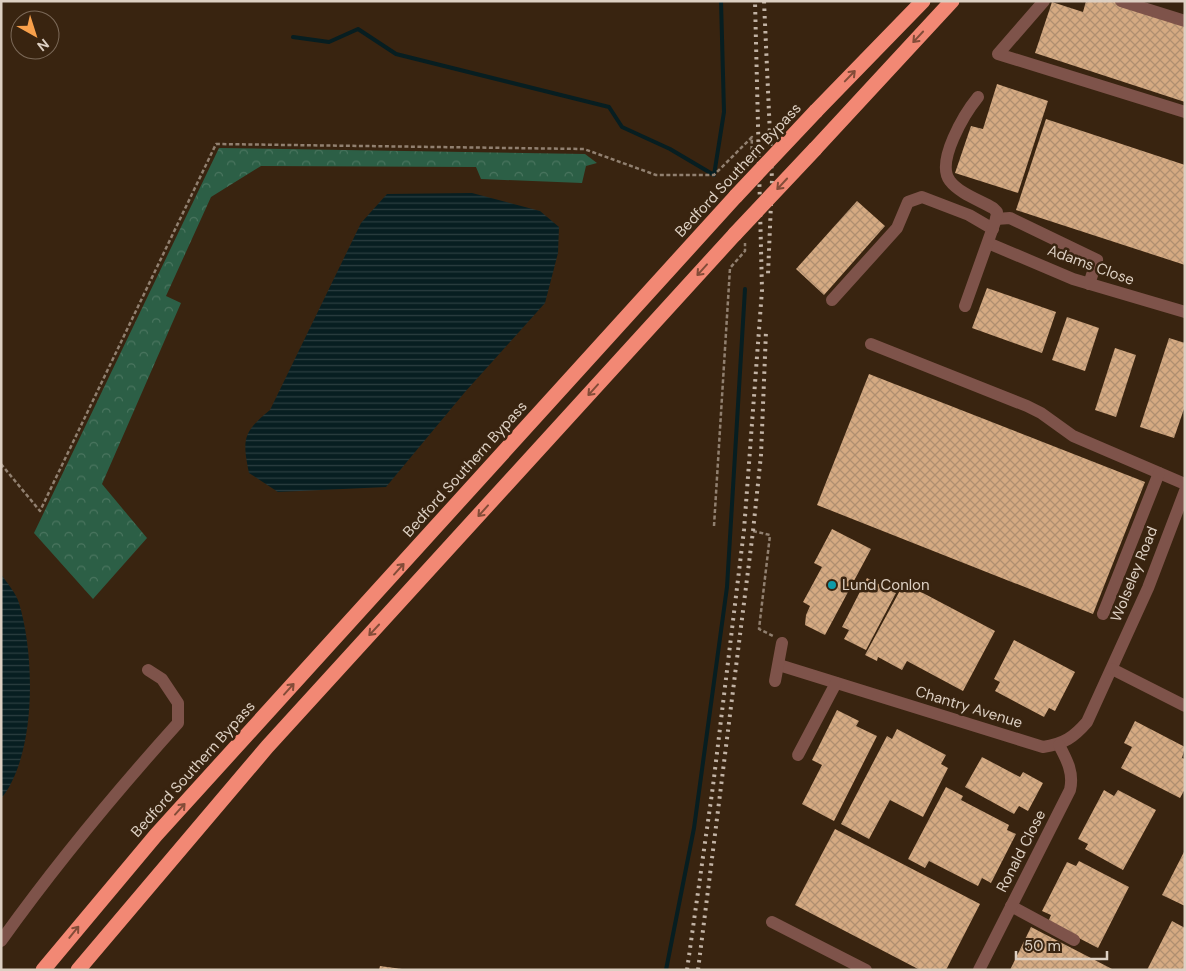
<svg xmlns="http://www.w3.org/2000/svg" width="1186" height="971" font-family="'DM Sans',sans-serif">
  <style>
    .forest { fill: url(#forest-crowns) }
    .water { fill: url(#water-rules) }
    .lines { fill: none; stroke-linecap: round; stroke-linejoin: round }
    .stream { stroke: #071e21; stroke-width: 4 }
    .building { fill: url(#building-cross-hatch) }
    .path { stroke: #918070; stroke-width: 2.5; stroke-dasharray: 4 2.5; stroke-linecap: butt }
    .minor { stroke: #7e534a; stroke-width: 12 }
    .highway { stroke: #f28874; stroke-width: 15 }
    .rail { stroke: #c2b3a5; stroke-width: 4; stroke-dasharray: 2.5 5; stroke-linecap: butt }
    .highway-bridge { stroke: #f28874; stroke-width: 15 }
    .oneway { stroke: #834c38 }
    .culture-dot { fill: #0f9aa8; stroke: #392410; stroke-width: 2 }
    .labels { text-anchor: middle; stroke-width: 5; stroke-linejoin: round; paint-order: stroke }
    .street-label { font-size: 15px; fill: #ddd0c3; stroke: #392410 }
    .poi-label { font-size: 15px; fill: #ddd0c3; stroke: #392410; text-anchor: start }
  </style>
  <defs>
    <pattern id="forest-crowns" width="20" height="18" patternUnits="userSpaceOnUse" patternTransform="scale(1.25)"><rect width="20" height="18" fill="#2c5f46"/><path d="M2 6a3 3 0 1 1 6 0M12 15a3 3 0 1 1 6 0" fill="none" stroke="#4a755f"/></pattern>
    <pattern id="water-rules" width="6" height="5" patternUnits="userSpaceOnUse" patternTransform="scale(1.25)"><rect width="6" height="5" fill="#071e21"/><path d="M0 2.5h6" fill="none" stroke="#2b3e40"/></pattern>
    <pattern id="building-cross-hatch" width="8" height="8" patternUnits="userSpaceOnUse" patternTransform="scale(1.25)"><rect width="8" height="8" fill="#d5aa82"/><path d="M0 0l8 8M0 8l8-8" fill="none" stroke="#b08f70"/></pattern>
  </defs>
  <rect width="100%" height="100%" fill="#392410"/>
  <path class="forest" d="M219 148 585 154 597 163 586 166 582 183 481 179 476 167 261 166 211 197 166 296 181 303 102 484 147 538 93 599 34 533Z"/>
  <g class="water">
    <path d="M472 193 540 211 559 227 558 253 545 303 465 392 386 487 278 492 249 473C242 439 243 432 270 410L361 223 387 194Z"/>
    <path d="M1 574C7 583 16 593 19 603 35 656 37 754 1 799Z"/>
  </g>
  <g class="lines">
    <g class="stream">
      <path d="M293 37 329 42 358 29 396 54 609 107 622 127 670 149 714 175 724 112 721 1"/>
      <path d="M666 970 694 828 727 587 745 289"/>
    </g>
  </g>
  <g class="building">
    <path d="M1086 1H1112L1185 25V102L1035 53 1052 2 1083 12Z"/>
    <path d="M997 84 1048 101 1018 193 955 173 971 126 983 129Z"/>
    <path d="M1046 119 1185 165V265L1016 210Z"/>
    <path d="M857 201 885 226 824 295 796 269Z"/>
    <path d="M987 288 1056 312 1042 353 972 328Z"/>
    <path d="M1067 317 1099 328 1085 371 1052 360Z"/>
    <path d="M1169 338 1185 343V406L1174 438 1140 427Z"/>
    <path d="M1115 348 1136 355 1116 417 1095 410Z"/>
    <path d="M869 374 1145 482 1093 614 817 505Z"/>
    <path d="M832 529 871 549 825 635 805 625 806 615 810 606 803 602 822 567 814 563Z"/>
    <path d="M867 578 896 593 866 650 844 639 849 630 842 627Z"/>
    <path d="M904 583 995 631 963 691 907 661 902 670 878 657 877 661 865 655Z"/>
    <path d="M1014 640 1075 672 1055 711 1049 708 1044 717 995 691 1000 682 994 679Z"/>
    <path d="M837 710 859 721 856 726 877 736 834 821 802 804 822 765 812 760Z"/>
    <path d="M1135 721 1185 747 1182 758 1185 759V789L1180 798 1121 768 1132 747 1124 743Z"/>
    <path d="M897 729 946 755 941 764 948 768 923 817 890 800 869 839 841 824 887 736 892 739Z"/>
    <path d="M982 757 1020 777 1023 772 1043 783 1028 811 1019 806 1014 814 965 787Z"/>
    <path d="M946 787 963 796 961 800 1009 825 1007 830 1016 834 991 883 982 878 978 886 929 861 925 868 908 859Z"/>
    <path d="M1104 790 1114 796 1118 790 1156 810 1123 870 1085 849 1088 844 1078 839Z"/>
    <path d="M835 829 980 904 946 970H920L795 905Z"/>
    <path d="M1185 850V906L1162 895Z"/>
    <path d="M1079 861 1129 887 1098 948 1048 922 1051 915 1042 911 1067 862 1076 866Z"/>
    <path d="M1172 921 1185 928V970H1147Z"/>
    <path d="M1031 927 1114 970H1010Z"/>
    <path d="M380 966 402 969V970H379Z"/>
  </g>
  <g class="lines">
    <g class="path">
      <path d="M1 464 40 511 216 144 584 149 656 175H714L752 137 751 161"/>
      <path d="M714 526 730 268 745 251V243"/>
      <path d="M753 531 770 535 759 629 773 636"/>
    </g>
    <g class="minor">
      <path d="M1044 1 998 54 1185 112"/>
      <path d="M1121 1 1185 21"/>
      <path d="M996 219 1010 218 1097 260 1089 284"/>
      <path d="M988 243 1073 279 1185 312"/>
      <path d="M832 300 897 228 908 202 922 197 969 215 993 229"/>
      <path d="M965 306 996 219 997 212 993 208C979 200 959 193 950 181 935 162 965 113 978 97"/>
      <path d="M871 344 1027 406 1041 413 1073 436 1185 484"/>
      <path d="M1103 614 1159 473"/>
      <path d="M779 665 1043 747C1064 744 1074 737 1087 722L1148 588 1185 491"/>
      <path d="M1112 669 1185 706"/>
      <path d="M775 681 782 643"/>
      <path d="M798 755 836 683"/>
      <path d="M1011 906 1074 940"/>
      <path d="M772 922 866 970"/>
      <path d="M1 941C56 864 115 793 178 723V703L162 679 148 670"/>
      <path d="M979 970 1070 790C1074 773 1067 760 1059 745"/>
    </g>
    <g class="highway">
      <path d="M816 111 923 1"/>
      <path d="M815 149 952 1"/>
      <path d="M43 970 156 835 736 196"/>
      <path d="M78 970 267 747 735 234"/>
    </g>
    <g class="rail">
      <path d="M764 1 772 180 768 274"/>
      <path d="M687 970 713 786 744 530 762 290 755 1"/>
      <path d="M698 970 753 531 761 455 766 331"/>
    </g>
    <g class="highway-bridge">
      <path d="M736 196 816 111"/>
      <path d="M735 234 815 149"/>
    </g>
  </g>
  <defs><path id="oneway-shaft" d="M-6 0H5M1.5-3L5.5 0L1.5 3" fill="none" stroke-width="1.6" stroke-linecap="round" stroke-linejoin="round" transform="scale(1.25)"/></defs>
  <g class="oneway">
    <use href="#oneway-shaft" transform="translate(918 37) rotate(133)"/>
    <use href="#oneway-shaft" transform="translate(850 76) rotate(-46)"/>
    <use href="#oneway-shaft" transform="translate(782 184) rotate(133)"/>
    <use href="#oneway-shaft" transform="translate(702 270) rotate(132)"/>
    <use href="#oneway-shaft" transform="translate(593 390) rotate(132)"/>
    <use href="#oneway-shaft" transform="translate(483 511) rotate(132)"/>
    <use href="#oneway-shaft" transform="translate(399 569) rotate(-48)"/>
    <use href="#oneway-shaft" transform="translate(374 630) rotate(133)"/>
    <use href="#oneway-shaft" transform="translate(289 689) rotate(-48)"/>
    <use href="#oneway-shaft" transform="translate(180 809) rotate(-48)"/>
    <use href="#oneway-shaft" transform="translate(74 932) rotate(-51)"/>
  </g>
  <circle class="culture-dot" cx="832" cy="585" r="5"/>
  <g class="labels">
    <g class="street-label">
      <text transform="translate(738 170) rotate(-47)" y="5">Bedford Southern Bypass</text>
      <text transform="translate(1091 265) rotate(20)" y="5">Adams Close</text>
      <text transform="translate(465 469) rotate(-48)" y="5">Bedford Southern Bypass</text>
      <text transform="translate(1134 574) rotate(-68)" y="5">Wolseley Road</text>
      <text transform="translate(969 707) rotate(17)" y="5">Chantry Avenue</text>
      <text transform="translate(193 769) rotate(-48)" y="5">Bedford Southern Bypass</text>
      <text transform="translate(1021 851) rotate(-63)" y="5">Ronald Close</text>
    </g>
    <g class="poi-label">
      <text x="842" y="590">Lund Conlon</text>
    </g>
  </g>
  <rect width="1186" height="971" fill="none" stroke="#ddd0c3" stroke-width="5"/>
  <g transform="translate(35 35) rotate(141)"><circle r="24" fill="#392410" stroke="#7b6958"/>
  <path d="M0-4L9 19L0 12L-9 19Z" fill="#f8a04b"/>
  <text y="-8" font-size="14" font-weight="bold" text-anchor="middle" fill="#ddd0c3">N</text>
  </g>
  <path d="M1016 951v8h91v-8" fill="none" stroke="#ddd0c3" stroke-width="2.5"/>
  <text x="1024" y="951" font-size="15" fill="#ddd0c3" stroke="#392410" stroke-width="4" paint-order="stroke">50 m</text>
</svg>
